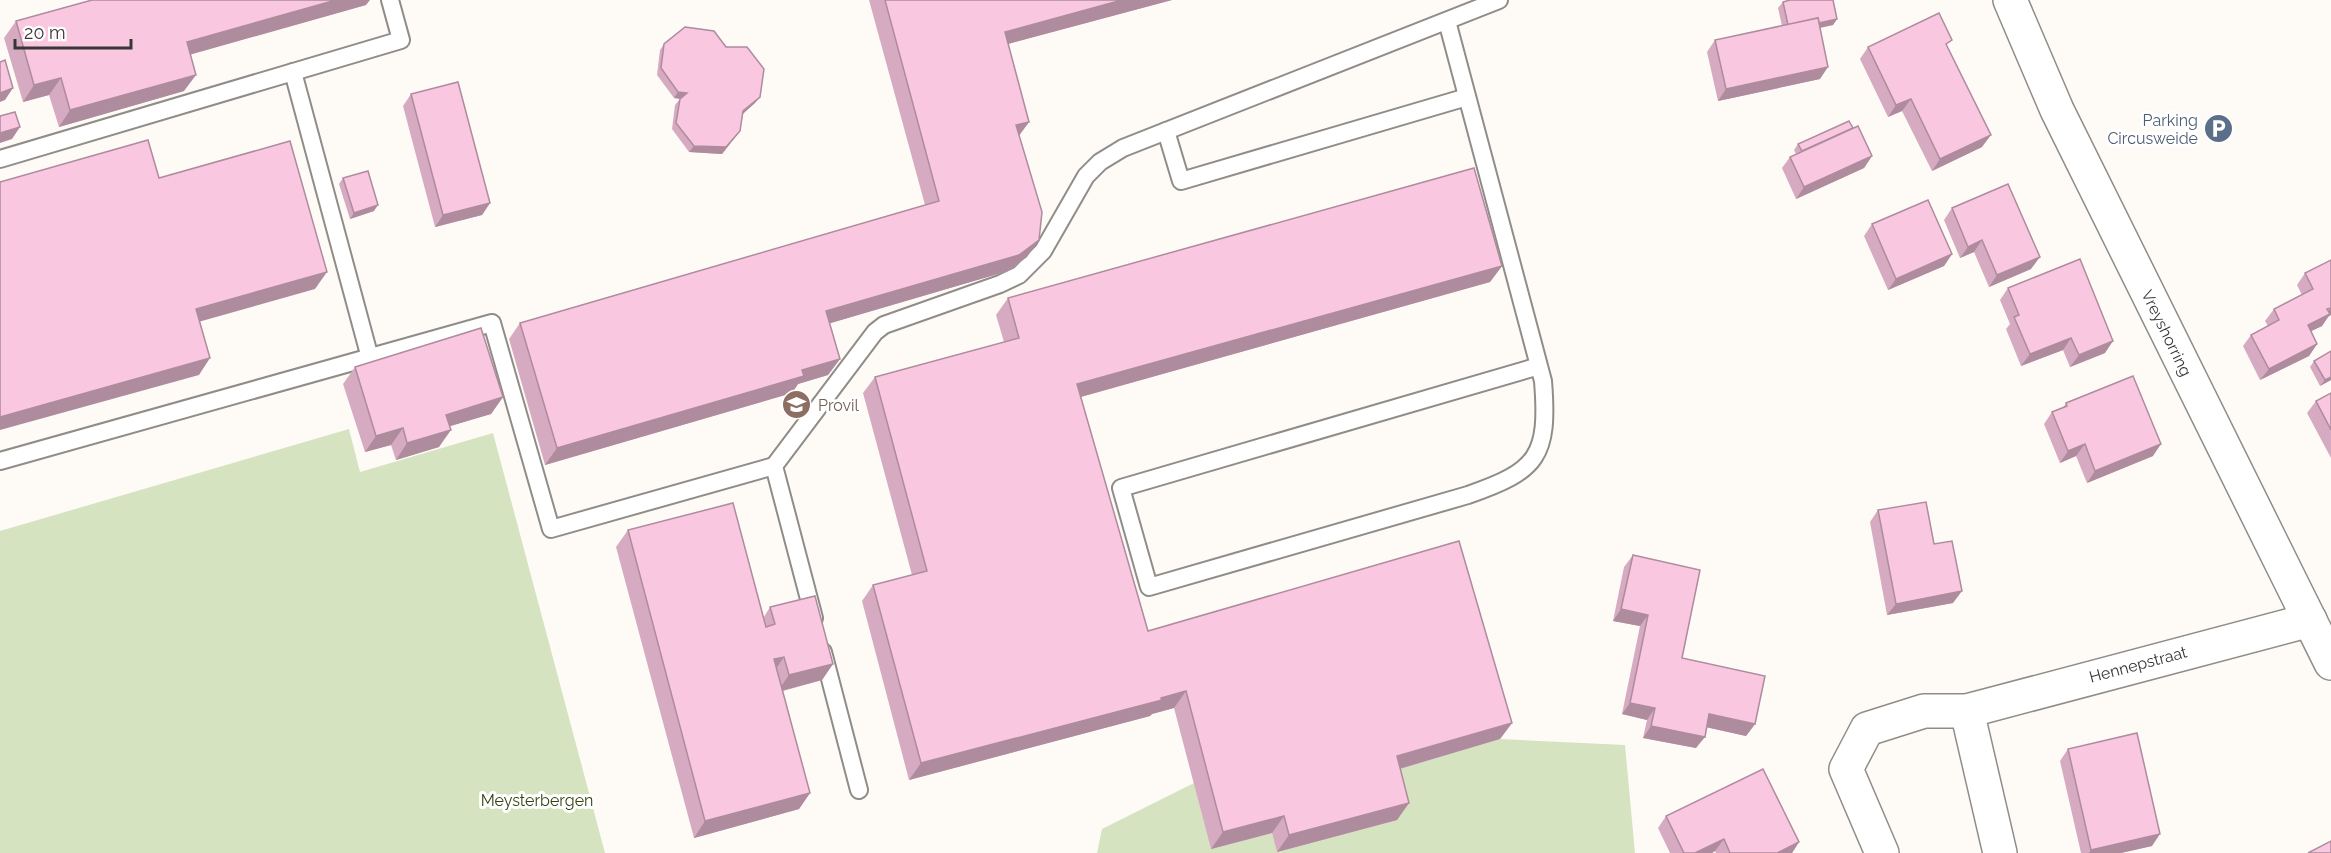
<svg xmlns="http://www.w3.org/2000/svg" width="2331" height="853" font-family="Raleway,sans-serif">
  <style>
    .green { fill: #d5e3c1 }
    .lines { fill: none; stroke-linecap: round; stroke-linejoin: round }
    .lane-casing { stroke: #908d89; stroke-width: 20 }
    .street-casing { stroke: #908d89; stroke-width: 36 }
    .lane { stroke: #fff; stroke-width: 16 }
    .street { stroke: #fff; stroke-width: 33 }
    .wall { fill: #d6abc1 }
    .shaded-wall { fill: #ae8b9d }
    .building { fill: #f9c7e0; stroke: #ae8b9d; stroke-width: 1.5 }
    .labels { text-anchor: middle; stroke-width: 6; stroke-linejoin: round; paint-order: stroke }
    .service-label { font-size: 16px; fill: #4e5e75; stroke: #fff; text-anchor: end }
    .street-label { font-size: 16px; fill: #393736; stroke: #fff }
    .education-label { font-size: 16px; fill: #785e54; stroke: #fff; text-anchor: start }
    .park-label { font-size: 16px; fill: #344412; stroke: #fff }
  </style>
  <rect width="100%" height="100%" fill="#fefbf7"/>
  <g class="green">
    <path d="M349 429 360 472 493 433 605 853H0V531Z"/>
    <path d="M1500 739 1625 745 1635 853H1097L1102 829 1194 783 1211 848 1272 833 1277 851 1385 773Z"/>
  </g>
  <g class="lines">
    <defs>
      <g id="lane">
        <path d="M1447 21 1543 381C1549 456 1538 471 1468 495L1149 587 1121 488 1539 366"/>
        <path d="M293 72 370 358"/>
        <path d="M1166 131 1181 181 1467 97"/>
        <path d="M0 159 401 40 390 0"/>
        <path d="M0 461 492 323 551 529 774 466"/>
        <path d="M814 618 774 466 875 332 884 325 1000 284 1019 275 1043 251 1086 176 1100 162 1123 148 1499 0"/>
        <path d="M823 652 859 790"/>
      </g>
      <g id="street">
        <path d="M2010 0 2057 110 2331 663"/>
        <path d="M1967 711 2000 853"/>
        <path d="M1882 853 1846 769 1867 729 1924 711H1967L2310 620"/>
      </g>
    </defs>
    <use href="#lane" class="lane-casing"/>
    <use href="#street" class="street-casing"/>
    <use href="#lane" class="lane"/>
    <use href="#street" class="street"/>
  </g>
  <g class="wall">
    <path d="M869 0H1172L1008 44 1029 122 1019 136 1027 257 1008 271 830 323 840 359 828 375 798 384 792 393 545 465 509 339 520 323 925 205Z"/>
    <path d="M1783 2 1837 19 1833 25 1820 28V79L1718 101 1707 52 1715 40 1782 26 1778 8Z"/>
    <path d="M366 5 190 54 184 91 59 127 49 95 23 102 4 38 16 21Z"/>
    <path d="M664 44 755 103 743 114 740 131 722 154 689 152 672 129 675 105 680 99 674 98 657 75 660 50Z"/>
    <path d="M1868 47H1947L1982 147 1932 171 1902 111 1888 117 1860 59Z"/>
    <path d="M411 94 490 203 482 215 435 227 403 106Z"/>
    <path d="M1853 128 1872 156 1864 168 1796 199 1782 168 1790 157 1796 154 1794 150 1798 144Z"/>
    <path d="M343 178 374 211 350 219 339 184Z"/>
    <path d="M1952 208 2031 269 1989 287 1974 252 1960 258 1944 220Z"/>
    <path d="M1872 224 1952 254 1944 266 1888 290 1864 236Z"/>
    <path d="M1502 266 1490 282 1081 397 1148 631 1512 723 1500 739 1400 769 1409 803 1397 820 1277 852 1272 833 1211 849 1174 708 1152 714 1150 716 909 780 862 601 873 585 912 575 863 393 875 377 1004 342 996 315 1008 298Z"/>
    <path d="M2305 273 2328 317 2322 326 2311 331 2317 344 2309 356 2260 380 2243 346 2251 335 2268 326 2265 321 2274 309 2302 295 2297 285Z"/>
    <path d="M2008 288 2105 353 2070 367 2063 350 2021 366 2006 329 2010 324 2000 300Z"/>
    <path d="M2314 361 2331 380 2320 386 2310 367Z"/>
    <path d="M355 367 503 397 491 414 449 426 439 447 396 460 391 445 365 452 343 384Z"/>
    <path d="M2331 393V458L2307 413 2316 401Z"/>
    <path d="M2066 403 2153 456 2087 483 2076 456 2060 463 2044 424 2052 412 2063 408Z"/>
    <path d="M1878 510 1934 544 1953 603 1887 615 1870 522Z"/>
    <path d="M628 530 764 617 770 607 833 664 822 680 783 691 810 793 799 809 694 838 616 547Z"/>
    <path d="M1633 555 1682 658 1755 724 1746 736 1706 727 1696 748 1643 738 1647 720 1622 714 1640 626 1613 621 1624 567Z"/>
    <path d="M2068 749 2152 846 2121 853H2081L2060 761Z"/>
    <path d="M1666 816 1799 842 1792 853H1716L1715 851 1712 853H1670L1658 828Z"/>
  </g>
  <g class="shaded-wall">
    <path d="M336 0H370L366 5 175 59 187 42Z"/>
    <path d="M1122 0H1172L993 48 1005 32Z"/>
    <path d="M1837 19 1833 25 1784 35 1789 29Z"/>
    <path d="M1828 67 1820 79 1718 101 1726 89Z"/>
    <path d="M196 75 184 91 59 127 70 110Z"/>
    <path d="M61 78 49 95 23 102 34 85Z"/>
    <path d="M13 88 5 100 0 102V93Z"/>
    <path d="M678 92 687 93 683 99 674 98Z"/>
    <path d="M760 97 755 103 739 117 743 111Z"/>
    <path d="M1911 99 1902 111 1888 117 1896 105Z"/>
    <path d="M1029 122 1017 138 1016 125Z"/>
    <path d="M20 127 12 139 0 143V133Z"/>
    <path d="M740 131 722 154 689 152 694 146Z"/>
    <path d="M1991 135 1982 147 1932 171 1940 159Z"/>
    <path d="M1872 156 1864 168 1796 199 1804 187Z"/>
    <path d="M490 203 482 215 435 227 443 215Z"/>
    <path d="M378 205 374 211 350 219 354 213Z"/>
    <path d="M1039 240 1027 257 1008 271 814 328 826 311Z"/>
    <path d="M1982 240 1974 252 1960 258 1968 247Z"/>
    <path d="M1952 254 1944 266 1888 290 1896 279Z"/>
    <path d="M2040 257 2031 269 1989 287 1997 275Z"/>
    <path d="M1502 266 1490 282 1066 401 1077 384Z"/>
    <path d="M327 272 315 289 184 326 196 309Z"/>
    <path d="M2331 308V315L2328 317 2322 326 2299 337 2308 325Z"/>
    <path d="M2071 338 2063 350 2021 366 2030 354Z"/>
    <path d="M2113 341 2105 353 2070 367 2079 355Z"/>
    <path d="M2317 344 2309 356 2260 380 2269 369Z"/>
    <path d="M210 358 199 375 0 430V417Z"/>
    <path d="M840 359 828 375 798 384 792 393 545 465 557 448 802 370Z"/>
    <path d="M2331 377V380L2320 386 2325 380Z"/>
    <path d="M503 397 491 414 434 431 446 415Z"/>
    <path d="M403 428 391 445 365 452 376 436Z"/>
    <path d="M451 430 439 447 396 460 407 443Z"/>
    <path d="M2085 444 2076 456 2060 463 2068 451Z"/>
    <path d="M2161 444 2153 456 2087 483 2095 471Z"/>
    <path d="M1962 591 1953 603 1887 615 1896 604Z"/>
    <path d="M1621 609 1648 615 1640 626 1613 621Z"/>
    <path d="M784 657 773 673 774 659Z"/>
    <path d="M833 664 822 680 777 692 789 675Z"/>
    <path d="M1186 691 1174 708 1152 714 1150 716 909 780 921 763Z"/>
    <path d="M1630 703 1655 708 1647 720 1622 714Z"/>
    <path d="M1709 714 1755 724 1746 736 1701 726Z"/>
    <path d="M1512 723 1500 739 1385 773 1397 756Z"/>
    <path d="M1651 726 1705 737 1696 748 1643 738Z"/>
    <path d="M810 793 799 809 694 838 705 821Z"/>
    <path d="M1409 803 1397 820 1277 852 1289 835Z"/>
    <path d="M1284 816 1272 833 1211 849 1223 832Z"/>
    <path d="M2160 834 2152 846 2121 853H2089L2091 850Z"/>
    <path d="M1724 839 1715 851 1712 853H1695Z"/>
    <path d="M1799 842 1792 853H1777Z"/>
  </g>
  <g class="building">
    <path d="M92 0H336L187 42 196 75 70 110 61 78 34 85 16 21Z"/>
    <path d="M885 0H1122L1005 32 1029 122 1016 125 1042 212 1039 240 1019 255 826 311 840 359 802 370 804 376 557 448 520 323 939 201Z"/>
    <path d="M1790 0H1833L1837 19 1819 23 1818 18 1788 25 1783 2Z"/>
    <path d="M1939 13 1952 40 1946 44 1991 135 1940 159 1911 99 1896 105 1868 47Z"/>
    <path d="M1818 18 1828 67 1726 89 1715 40Z"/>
    <path d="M685 27 714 31 726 47H747L764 69 760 97 743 111 740 131 726 147 694 146 676 123 680 99 687 93 678 92 661 68 664 44Z"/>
    <path d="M5 60 13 88 0 93V62Z"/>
    <path d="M458 82 490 203 443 215 411 94Z"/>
    <path d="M15 112 20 127 0 133V116Z"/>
    <path d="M1849 121 1853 128 1802 151 1798 144Z"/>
    <path d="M1858 126 1872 156 1804 187 1790 157Z"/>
    <path d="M148 140 159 178 290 141 327 272 196 309 210 358 0 417V182Z"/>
    <path d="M1474 168 1502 266 1077 384 1148 631 1459 541 1512 723 1397 756 1409 803 1289 835 1284 816 1223 832 1186 691 1161 698 1162 700 921 763 873 585 927 571 875 377 1019 338 1008 298Z"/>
    <path d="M368 171 378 205 354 213 343 178Z"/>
    <path d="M2008 184 2040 257 1997 275 1982 240 1968 247 1952 208Z"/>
    <path d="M1928 200 1952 254 1896 279 1872 224Z"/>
    <path d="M2080 259 2113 341 2079 355 2071 338 2030 354 2014 317 2019 315 2008 288Z"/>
    <path d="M2331 260V308L2327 309 2330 314 2308 325 2317 344 2269 369 2251 335 2279 320 2274 309 2313 289 2305 273Z"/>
    <path d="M481 328 503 397 446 415 451 430 407 443 403 428 376 436 355 367Z"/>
    <path d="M2331 351V377L2325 380 2314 361Z"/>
    <path d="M2133 376 2161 444 2095 471 2085 444 2068 451 2052 412 2067 406 2066 403Z"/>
    <path d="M2331 393V430L2316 401Z"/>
    <path d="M1926 502 1934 544 1952 541 1962 591 1896 604 1878 510Z"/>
    <path d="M733 503 766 627 775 624 770 607 815 596 833 664 789 675 784 657 774 659 810 793 705 821 628 530Z"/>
    <path d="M1633 555 1700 570 1682 658 1765 676 1755 724 1709 714 1705 737 1651 726 1655 708 1630 703 1648 615 1621 609Z"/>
    <path d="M2137 733 2160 834 2091 850 2068 749Z"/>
    <path d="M1763 769 1799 842 1777 853H1730L1724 839 1695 853H1684L1666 816Z"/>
    <path d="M2331 841V853H2308Z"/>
  </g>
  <defs>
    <symbol id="parking-disc" viewBox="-11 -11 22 22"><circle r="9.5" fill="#5c6f8a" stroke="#fff"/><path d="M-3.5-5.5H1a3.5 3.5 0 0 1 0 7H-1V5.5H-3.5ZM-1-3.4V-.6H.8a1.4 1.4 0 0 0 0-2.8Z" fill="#fff"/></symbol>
    <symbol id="school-disc" viewBox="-11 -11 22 22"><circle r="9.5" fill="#8d6e63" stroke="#fff"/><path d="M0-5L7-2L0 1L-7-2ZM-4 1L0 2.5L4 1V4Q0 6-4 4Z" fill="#fff"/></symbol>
  </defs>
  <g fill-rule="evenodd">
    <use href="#parking-disc" x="2202" y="112" width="33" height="33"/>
    <use href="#school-disc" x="780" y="388" width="33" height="33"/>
  </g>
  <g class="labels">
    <g class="service-label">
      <text x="2198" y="126">Parking<tspan x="2198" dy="18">Circusweide</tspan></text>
    </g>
    <g class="street-label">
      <text transform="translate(2167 333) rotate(64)" y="6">Vreyshorring</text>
      <text transform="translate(2138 664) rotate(-15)" y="6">Hennepstraat</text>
    </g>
    <g class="education-label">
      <text x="818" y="411">Provil</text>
    </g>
    <g class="park-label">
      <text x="537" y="806">Meysterbergen</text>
    </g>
  </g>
  <path d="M15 39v9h116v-9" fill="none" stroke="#393736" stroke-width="3"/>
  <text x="24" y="39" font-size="18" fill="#393736" stroke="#ffffff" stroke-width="4.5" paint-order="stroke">20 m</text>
</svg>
